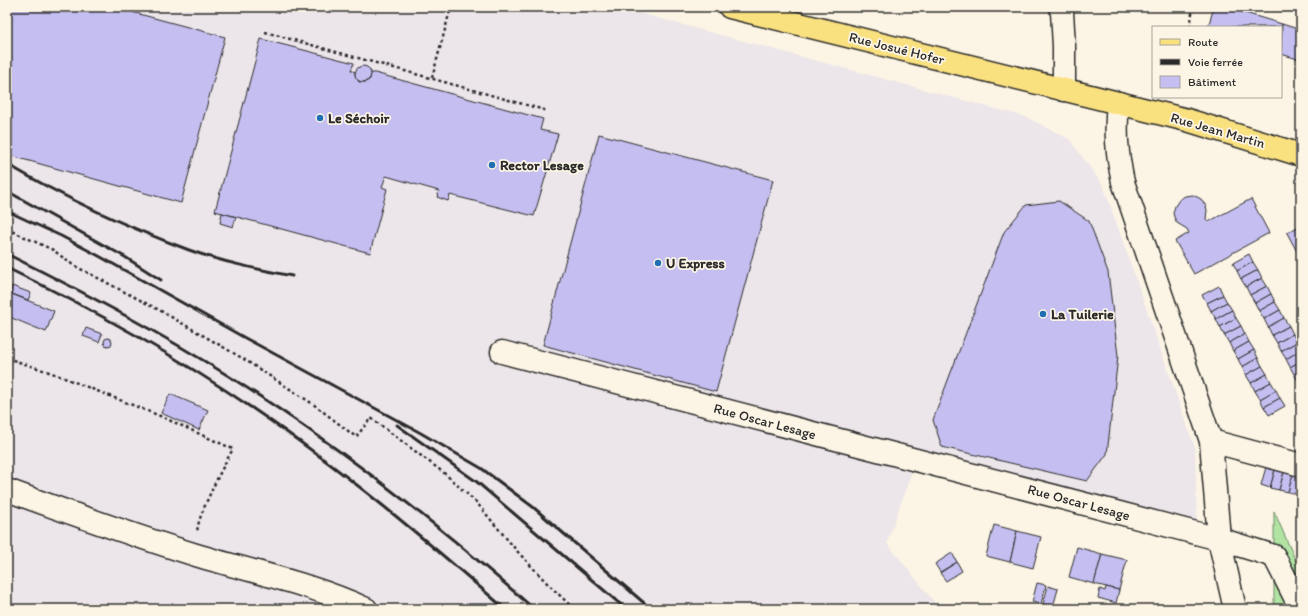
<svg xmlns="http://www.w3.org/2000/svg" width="1308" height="616" font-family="Itim,sans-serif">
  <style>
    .built { fill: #ece5e9 }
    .green { fill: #b1e3a3; stroke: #6e8767 }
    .building { fill: #c5bff1; stroke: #2b2b2b }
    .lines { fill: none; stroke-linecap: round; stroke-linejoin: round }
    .minor-casing { stroke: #2b2b2b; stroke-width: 25 }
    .major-casing { stroke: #2b2b2b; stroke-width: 25 }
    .path { stroke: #2b2b2b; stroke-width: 2.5; stroke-dasharray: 3 3; stroke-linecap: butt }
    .minor { stroke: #fcf5e5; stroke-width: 22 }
    .major { stroke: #fae180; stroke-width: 22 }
    .rail { stroke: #2b2b2b; stroke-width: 3 }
    .poi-dot { fill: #1f6fb2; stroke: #fcf5e5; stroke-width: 1.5 }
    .labels { text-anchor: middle; stroke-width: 3.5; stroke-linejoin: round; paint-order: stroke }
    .street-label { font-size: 14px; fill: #2b2b2b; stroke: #fcf5e5 }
    .poi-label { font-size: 14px; font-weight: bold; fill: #2b2b2b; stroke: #fcf5e5; text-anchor: start }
  </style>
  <rect width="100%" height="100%" fill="#fcf5e5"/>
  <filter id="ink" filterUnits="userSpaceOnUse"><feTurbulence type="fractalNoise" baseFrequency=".025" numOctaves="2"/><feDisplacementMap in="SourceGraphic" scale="8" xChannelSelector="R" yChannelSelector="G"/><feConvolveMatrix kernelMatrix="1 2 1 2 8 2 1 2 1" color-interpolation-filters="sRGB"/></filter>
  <g filter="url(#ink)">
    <path class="built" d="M7 7H616L1026 117 1069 139 1103 185 1195 448 1197 523 919 451 887 543 940 609H7Z"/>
    <path class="green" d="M1274 511 1301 573V609H1274Z"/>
    <g class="building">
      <path d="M7 7H113L225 37 181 203 15 157 7 152Z"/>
      <path d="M1214 7H1225L1282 24 1281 27H1208Z"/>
      <path d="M1282 24 1301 30V60L1281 54Z"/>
      <path d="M261 39 354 63 351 70 355 72V75L359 82H366L370 79 371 73H375L543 119 540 130 558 134 534 216 450 195 448 201 437 197 439 191 386 176 382 187 387 189 370 253 215 211Z"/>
      <circle cx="363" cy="74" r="8"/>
      <path d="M599 134 773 180 716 392 543 345Z"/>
      <path d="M1193 195 1201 199 1206 206 1207 210 1206 219 1208 222 1251 199 1269 233 1194 274 1175 241 1189 233 1187 229 1177 223 1174 217 1173 213 1175 206 1179 200 1185 196Z"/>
      <path d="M1059 201 1089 221 1108 272 1118 356 1107 454 1087 481 942 447 933 420 1004 232 1026 205Z"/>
      <path d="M222 213 236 217 233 227 220 223Z"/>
      <path d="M1301 225V259L1287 233Z"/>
      <path d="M1249 254 1253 262 1237 271 1233 263Z"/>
      <path d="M1253 262 1258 270 1241 279 1237 271Z"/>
      <path d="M1258 270 1262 278 1246 287 1241 279Z"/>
      <path d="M1262 278 1267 286 1250 295 1246 287Z"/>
      <path d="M12 286 31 293 28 300 10 293Z"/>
      <path d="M1219 286 1223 295 1207 303 1202 295Z"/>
      <path d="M1267 286 1271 294 1255 303 1250 295Z"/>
      <path d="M9 293 54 311 46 332 7 316V299Z"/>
      <path d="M1271 294 1275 302 1259 311 1255 303Z"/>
      <path d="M1223 295 1227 302 1211 311 1207 303Z"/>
      <path d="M1227 302 1232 310 1216 319 1211 311Z"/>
      <path d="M1275 302 1280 310 1264 319 1259 311Z"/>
      <path d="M1232 310 1236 318 1220 327 1216 319Z"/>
      <path d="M1280 310 1284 318 1268 327 1264 319Z"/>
      <path d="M1236 318 1241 326 1224 335 1220 327Z"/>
      <path d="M1284 318 1289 326 1272 335 1268 327Z"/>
      <path d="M1241 326 1245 334 1229 343 1224 335Z"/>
      <path d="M1289 326 1293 334 1277 343 1272 335Z"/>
      <path d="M86 328 102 334 99 342 83 336Z"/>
      <path d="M1245 334 1249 342 1233 351 1229 343Z"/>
      <path d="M1293 334 1297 342 1281 351 1277 343Z"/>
      <circle cx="108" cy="342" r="4"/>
      <path d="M1249 342 1254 350 1238 359 1233 351Z"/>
      <path d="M1297 342 1301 350 1286 359 1281 351Z"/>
      <path d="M1254 350 1258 358 1242 367 1238 359Z"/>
      <path d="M1301 350V361L1290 367 1286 359Z"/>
      <path d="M1258 358 1262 366 1246 375 1242 367Z"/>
      <path d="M1301 361V371L1294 374 1290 367Z"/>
      <path d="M1262 366 1267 374 1251 383 1246 375Z"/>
      <path d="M1301 371V381L1299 382 1294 374Z"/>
      <path d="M1267 374 1271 382 1255 391 1251 383Z"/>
      <path d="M1271 382 1276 390 1260 399 1255 391Z"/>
      <path d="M1276 390 1280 398 1264 407 1260 399Z"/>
      <path d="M170 394 208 410 199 430 161 413Z"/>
      <path d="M1280 398 1285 406 1269 415 1264 407Z"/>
      <path d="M1266 467 1275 470 1270 488 1261 485Z"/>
      <path d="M1275 470 1284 472 1279 490 1270 488Z"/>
      <path d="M1284 472 1293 474 1288 492 1279 490Z"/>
      <path d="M1293 474 1301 476 1297 494 1288 492Z"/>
      <path d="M1301 478V495L1297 494Z"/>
      <path d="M994 525 1017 531 1010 562 986 556Z"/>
      <path d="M1017 531 1041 537 1033 568 1010 562Z"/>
      <path d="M1077 547 1102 554 1094 584 1069 577Z"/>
      <path d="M952 553 957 562 940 572 935 564Z"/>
      <path d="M1102 554 1127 560 1119 590 1094 584Z"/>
      <path d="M957 562 962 571 946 581 940 573Z"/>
      <path d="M1037 583 1046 585 1041 604 1032 602Z"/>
      <path d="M1048 586 1058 589 1053 607 1043 604Z"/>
      <path d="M1106 587 1119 590 1116 603 1098 598 1100 589 1105 591Z"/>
    </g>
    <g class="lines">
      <defs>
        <g id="minor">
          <path d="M1060 7 1062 12 1064 46V90"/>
          <path d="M1118 103C1115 132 1117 154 1123 182L1211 441 1219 539 1235 609"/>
          <path d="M502 352 1219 539 1274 556 1301 609"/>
          <path d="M1211 441 1301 465"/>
          <path d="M7 490C70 513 132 535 196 555 253 572 312 584 366 609"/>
        </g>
        <path id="major" d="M730 7 1187 120 1301 155"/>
      </defs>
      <use href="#minor" class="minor-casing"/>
      <use href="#major" class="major-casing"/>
      <g class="path">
        <path d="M1190 27 1193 7"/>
        <path d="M265 32 548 111"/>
        <path d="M432 78 451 7"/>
        <path d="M7 229 53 250 73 265 161 311 242 358 313 404 356 437 371 418 444 473 476 502 517 551 548 584 574 609"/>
        <path d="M7 358 52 373 160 416 233 449C222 468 215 483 206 503 202 513 198 521 197 533"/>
      </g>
      <use href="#minor" class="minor"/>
      <use href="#major" class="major"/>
      <g class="rail">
        <path d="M7 164C63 197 127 227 189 250 222 262 257 269 292 276"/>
        <path d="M7 191 125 257 161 280"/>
        <path d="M7 211 61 236 99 256 245 338 419 432 481 468 533 507 651 609"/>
        <path d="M7 254C94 297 180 343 261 397 357 460 448 533 534 609"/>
        <path d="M7 268C93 309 176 356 255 410 343 470 425 539 505 609"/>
        <path d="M397 425 477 482 626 609"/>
      </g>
    </g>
  </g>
  <g class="poi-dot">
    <circle cx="320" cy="118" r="4"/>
    <circle cx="492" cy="165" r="4"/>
    <circle cx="658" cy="263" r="4"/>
    <circle cx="1043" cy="314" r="4"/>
  </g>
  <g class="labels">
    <g class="street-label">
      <text transform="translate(897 48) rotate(14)" y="5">Rue Josué Hofer</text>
      <text transform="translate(1218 130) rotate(16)" y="5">Rue Jean Martin</text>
      <text transform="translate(765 421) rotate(15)" y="5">Rue Oscar Lesage</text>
      <text transform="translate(1079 502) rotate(15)" y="5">Rue Oscar Lesage</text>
    </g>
    <g class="poi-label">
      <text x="328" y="123">Le Séchoir</text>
      <text x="500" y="170">Rector Lesage</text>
      <text x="666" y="268">U Express</text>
      <text x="1051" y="319">La Tuilerie</text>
    </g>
  </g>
  <rect width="1308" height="616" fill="none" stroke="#fcf5e5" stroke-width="24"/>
  <rect x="12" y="12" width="1284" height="592" fill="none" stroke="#2b2b2b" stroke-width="1.5" filter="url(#ink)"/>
  <rect x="1152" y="26" width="130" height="72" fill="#fcf5e5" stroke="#a8a49b"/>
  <rect x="1160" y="39" width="20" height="6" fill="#fae180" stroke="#a8a49b"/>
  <text x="1188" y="46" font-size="12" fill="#2b2b2b">Route</text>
  <rect x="1160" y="59" width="20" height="6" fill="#2b2b2b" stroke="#a8a49b"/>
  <text x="1188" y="66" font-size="12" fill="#2b2b2b">Voie ferrée</text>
  <rect x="1160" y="76" width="20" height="12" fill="#c5bff1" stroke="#a8a49b"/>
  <text x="1188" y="86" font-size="12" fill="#2b2b2b">Bâtiment</text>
</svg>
